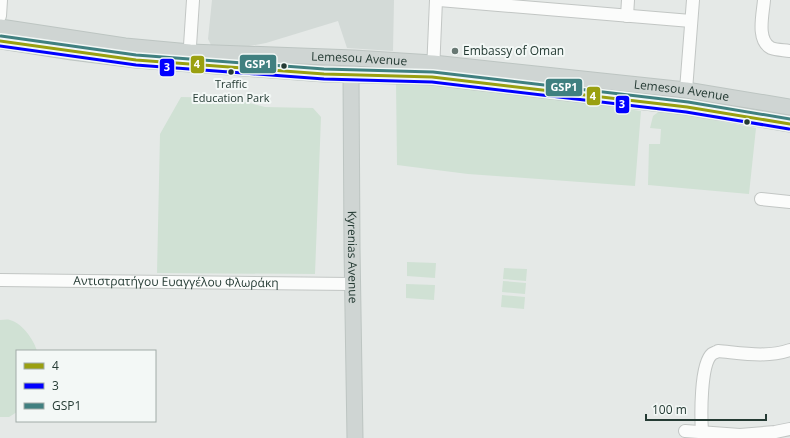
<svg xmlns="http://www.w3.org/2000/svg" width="790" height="438" font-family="'Open Sans',sans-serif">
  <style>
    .built { fill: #d3dad7 }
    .green { fill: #d0e1d4 }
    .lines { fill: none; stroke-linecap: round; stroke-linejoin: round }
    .minor-casing { stroke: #c2c6c4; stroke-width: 14 }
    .major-casing { stroke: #bdc5c2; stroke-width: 17 }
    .minor { stroke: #fbfcfb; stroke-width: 12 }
    .major { stroke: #cfd5d3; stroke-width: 15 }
    .bus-1-casing { stroke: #f3f8f6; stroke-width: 6 }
    .bus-2-casing { stroke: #f3f8f6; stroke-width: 6 }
    .bus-3-casing { stroke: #f3f8f6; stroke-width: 6 }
    .bus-1 { stroke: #9aa010; stroke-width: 3 }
    .bus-2 { stroke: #0100ff; stroke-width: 3 }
    .bus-3 { stroke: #408080; stroke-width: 3 }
    .poi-dot { fill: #687873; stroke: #f3f8f6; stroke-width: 1.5 }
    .bus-dot { fill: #253b34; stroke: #f3f8f6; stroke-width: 1.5 }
    .labels { text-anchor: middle; stroke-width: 4; stroke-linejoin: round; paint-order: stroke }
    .bus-label { font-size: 11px; fill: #253b34; stroke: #f3f8f6 }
    .poi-label { font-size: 12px; fill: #253b34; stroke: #f3f8f6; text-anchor: start }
    .street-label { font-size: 12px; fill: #253b34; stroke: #f3f8f6 }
    .line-badge { stroke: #f3f8f6; stroke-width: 1.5 }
    .badge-label { font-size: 11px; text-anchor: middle; font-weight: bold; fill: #fff }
  </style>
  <rect width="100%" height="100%" fill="#e5e9e7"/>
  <path class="built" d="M212 0H394L393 51 347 48 338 21 266 43 238 48 212 47 208 39Z"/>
  <g class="green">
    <path d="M396 81 455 85 641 111 635 186 468 174 397 165Z"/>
    <path d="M181 97 230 98 265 107 313 108 321 117 315 274 157 273 160 134Z"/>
    <path d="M661 110 756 128 749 194 648 185 649 144H660L661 129 650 128 653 116Z"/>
    <path d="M407 262 436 263 435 278 407 276Z"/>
    <path d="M504 268 527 269 526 281 503 279Z"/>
    <path d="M503 281 526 283 525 294 502 292Z"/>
    <path d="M406 284 435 285 434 300 406 298Z"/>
    <path d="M502 295 525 297 524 309 501 307Z"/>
    <path d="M0 320C3 320 7 319 10 320 22 323 34 340 37 351H17V412L9 417H0Z"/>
  </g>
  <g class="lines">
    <defs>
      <g id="minor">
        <path d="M439 0 691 21"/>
        <path d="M764 0C763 14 756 40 771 48 776 50 784 50 790 51"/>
        <path d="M0 16 1 0"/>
        <path d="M627 16 628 0"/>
        <path d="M189 61 193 0"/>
        <path d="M433 72 436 0"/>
        <path d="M686 90 693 0"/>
        <path d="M761 199 790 202"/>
        <path id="s1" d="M0 280 352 284"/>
        <path d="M685 431 740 435 775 432 790 429"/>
        <path d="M702 432C701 417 700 364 712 354 713 353 717 352 718 351 741 353 767 358 790 350"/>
      </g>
      <g id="major">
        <path id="s2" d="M0 27 125 46 190 52 354 58 433 63 686 90 790 107"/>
        <path d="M0 41 72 52 136 60 324 74 432 77 687 107 790 124"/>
        <path id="s3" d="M351 75 352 248 355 438"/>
      </g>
    </defs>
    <use href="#minor" class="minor-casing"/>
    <use href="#major" class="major-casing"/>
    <use href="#minor" class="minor"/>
    <use href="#major" class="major"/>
    <defs>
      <path id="bus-1" d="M0 41 136 60 324 74 432 77 687 107 790 124"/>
      <path id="bus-2" d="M0 46 136 65 324 79 432 82 686 112 789 129"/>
      <path id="bus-3" d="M1 36 136 55 324 69 433 72 688 102 790 119"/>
    </defs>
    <use href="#bus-1" class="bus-1-casing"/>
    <use href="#bus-2" class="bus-2-casing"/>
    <use href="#bus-3" class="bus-3-casing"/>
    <use href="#bus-1" class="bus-1"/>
    <use href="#bus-2" class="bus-2"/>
    <use href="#bus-3" class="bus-3"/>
  </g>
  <circle class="poi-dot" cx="455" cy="51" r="4"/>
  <g class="bus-dot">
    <circle cx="284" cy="66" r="3.5"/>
    <circle cx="231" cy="72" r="3.5"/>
    <circle cx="747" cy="122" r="3.5"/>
  </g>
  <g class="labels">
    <g class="bus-label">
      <text x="231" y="88">Traffic<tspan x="231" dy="14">Education Park</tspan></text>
    </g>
    <g class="poi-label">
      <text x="463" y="55">Embassy of Oman</text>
    </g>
    <g class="street-label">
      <text dy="4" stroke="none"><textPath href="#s2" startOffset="361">Lemesou Avenue</textPath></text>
      <text dy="4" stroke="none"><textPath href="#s2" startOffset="685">Lemesou Avenue</textPath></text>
      <text dy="4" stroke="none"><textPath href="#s3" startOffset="182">Kyrenias Avenue</textPath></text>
      <text dy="4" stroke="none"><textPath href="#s1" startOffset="176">Αντιστρατήγου Ευαγγέλου Φλωράκη</textPath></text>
    </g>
  </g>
  <g class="line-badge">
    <rect x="239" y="54" width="38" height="20" rx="4" fill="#408080"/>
    <rect x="190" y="55" width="15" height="19" rx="4" fill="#9aa010"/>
    <rect x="159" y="58" width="16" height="19" rx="4" fill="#0100ff"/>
    <rect x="545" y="78" width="38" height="19" rx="4" fill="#408080"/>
    <rect x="586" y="86" width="15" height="20" rx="4" fill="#9aa010"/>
    <rect x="615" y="95" width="15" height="19" rx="4" fill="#0100ff"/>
  </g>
  <g class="badge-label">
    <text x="258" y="68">GSP1</text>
    <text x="197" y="68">4</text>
    <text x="167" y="71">3</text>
    <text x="564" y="91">GSP1</text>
    <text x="593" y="100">4</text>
    <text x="622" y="108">3</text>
  </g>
  <rect x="16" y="350" width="140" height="72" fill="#f3f8f6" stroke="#a1aca8"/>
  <rect x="24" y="363" width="20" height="6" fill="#9aa010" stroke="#a1aca8"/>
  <text x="52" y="370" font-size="12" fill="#253b34">4</text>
  <rect x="24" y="383" width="20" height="6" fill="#0100ff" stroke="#a1aca8"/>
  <text x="52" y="390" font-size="12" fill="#253b34">3</text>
  <rect x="24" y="403" width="20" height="6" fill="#408080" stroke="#a1aca8"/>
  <text x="52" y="410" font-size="12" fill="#253b34">GSP1</text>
  <path d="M646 414v6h120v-6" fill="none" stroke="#253b34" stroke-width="2"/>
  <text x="652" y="414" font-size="12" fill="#253b34" stroke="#f3f8f6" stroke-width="3" paint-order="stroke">100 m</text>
</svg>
